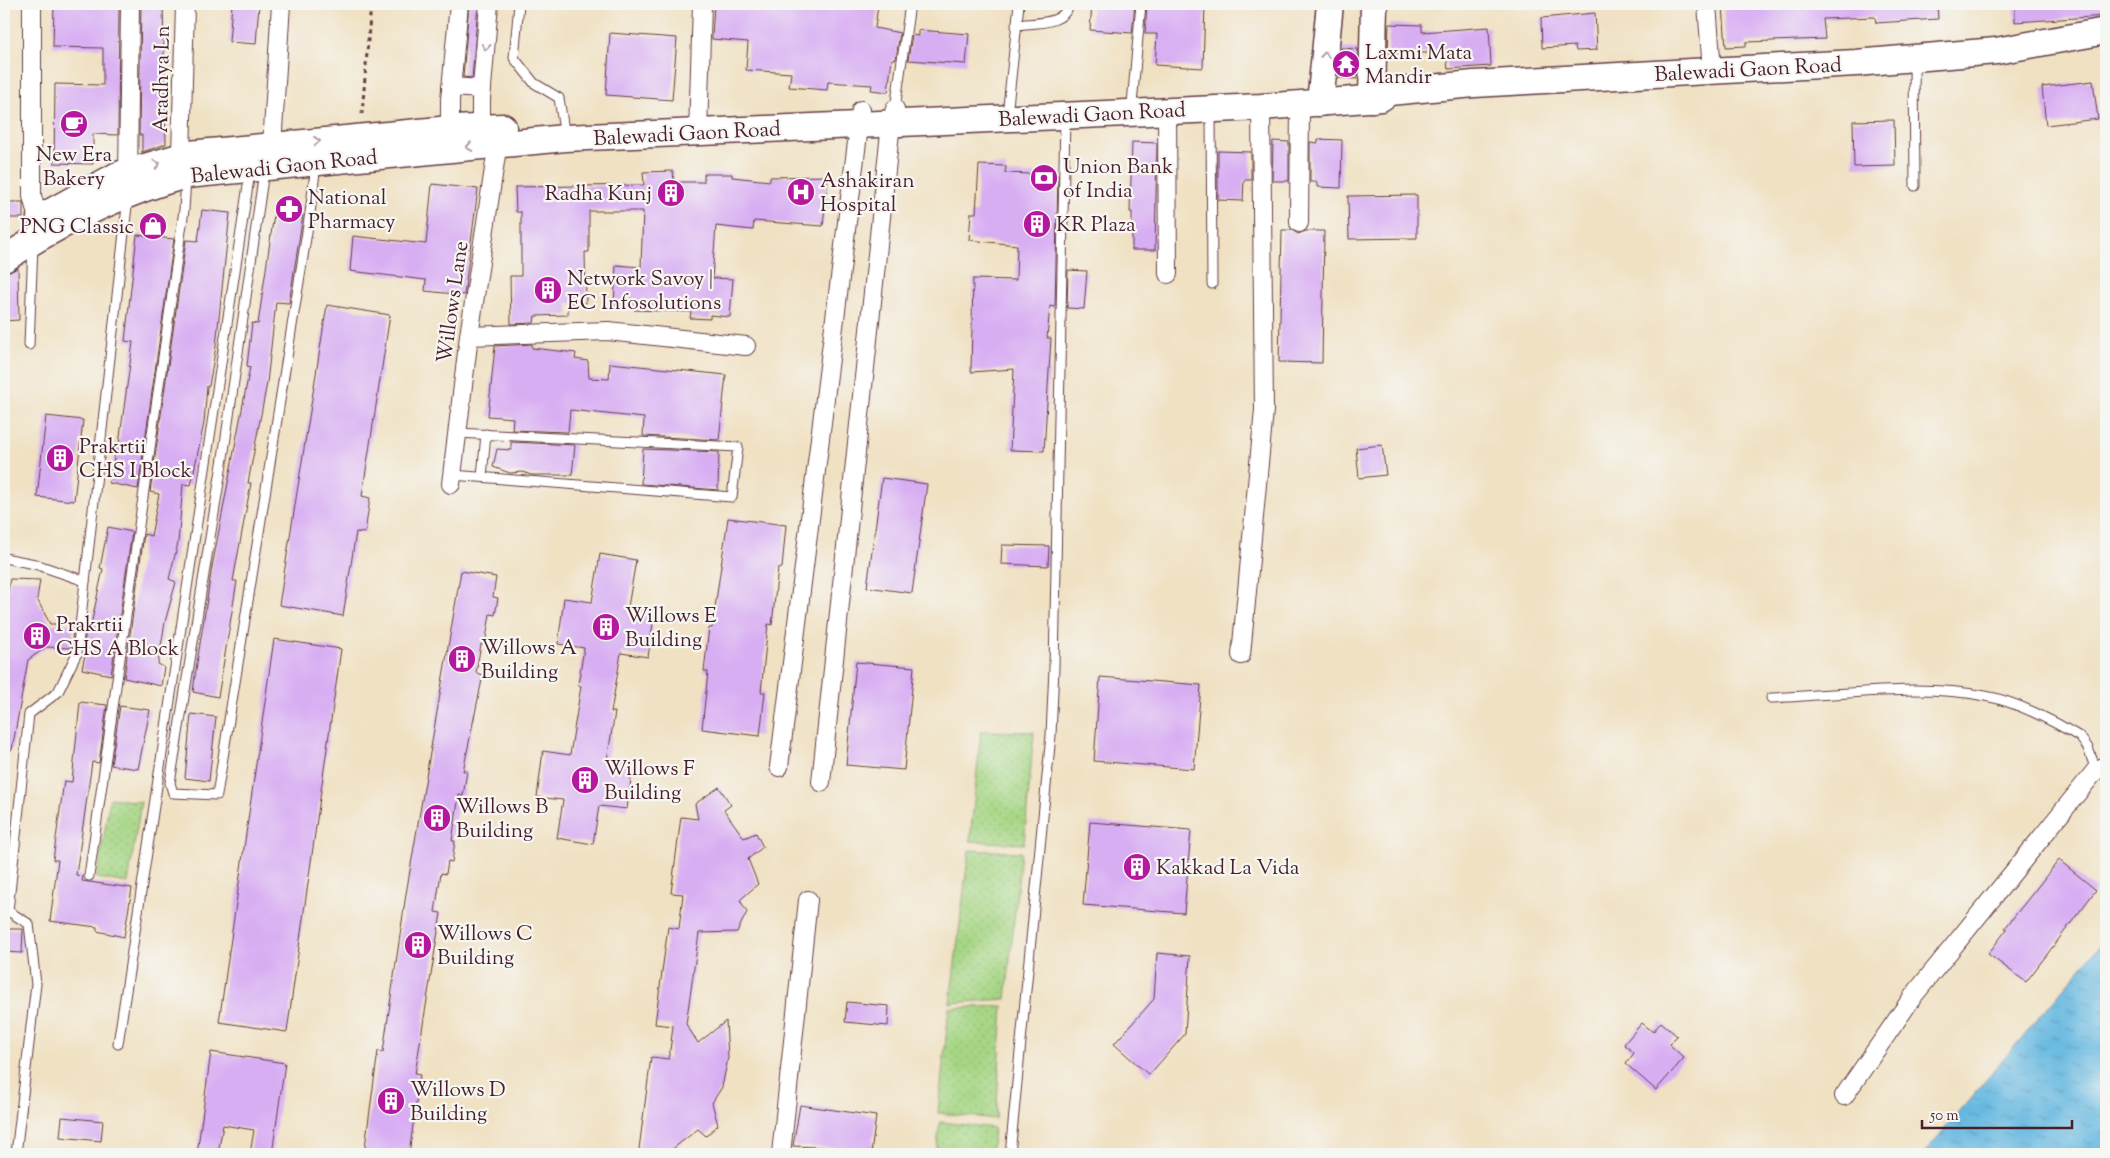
<svg xmlns="http://www.w3.org/2000/svg" width="2110" height="1158" font-family="'Sorts Mill Goudy',serif">
  <style>
    .grass { fill: url(#grass-dots); stroke: #787a58 }
    .water { fill: url(#water-ripples); stroke: #576b86 }
    .building { fill: #d8aef3 }
    .lines { fill: none; stroke-linecap: round; stroke-linejoin: round }
    .lane-casing { stroke: #633c42; stroke-width: 11 }
    .street-casing { stroke: #633c42; stroke-width: 20 }
    .secondary-casing { stroke: #633c42; stroke-width: 29 }
    .path { stroke: #633c42; stroke-width: 3; stroke-dasharray: 4 4; stroke-linecap: butt }
    .lane { stroke: #fff; stroke-width: 9 }
    .street { stroke: #fff; stroke-width: 18 }
    .secondary { stroke: #fff; stroke-width: 26 }
    .oneway { stroke: #ae9aa0 }
    .labels { text-anchor: middle; stroke-width: 4.5; stroke-linejoin: round; paint-order: stroke }
    .poi-label { font-size: 21px; fill: #4a1f2b; stroke: #f6f6f2; text-anchor: start }
    .street-label { font-size: 21px; fill: #4a1f2b; stroke: #f6f6f2 }
  </style>
  <defs>
    <pattern id="grass-dots" width="8" height="8" patternUnits="userSpaceOnUse" patternTransform="scale(1.25)"><rect width="8" height="8" fill="#a6d684"/><path d="M2 2h.1M6 6h.1" fill="none" stroke="#90b772" stroke-width="1.8" stroke-linecap="round"/></pattern>
    <pattern id="water-ripples" width="26" height="14" patternUnits="userSpaceOnUse" patternTransform="scale(1.25)"><rect width="26" height="14" fill="#64b7e0"/><path d="M2 4q2-2 4 0t4 0M15 11q2-2 4 0t4 0" fill="none" stroke="#5494b6"/></pattern>
  </defs>
  <rect width="100%" height="100%" fill="#f6f6f2"/>
  <filter id="ink" filterUnits="userSpaceOnUse"><feTurbulence type="fractalNoise" baseFrequency=".02" numOctaves="2"/><feDisplacementMap in="SourceGraphic" scale="10" xChannelSelector="R" yChannelSelector="G"/><feConvolveMatrix kernelMatrix="1 2 1 2 8 2 1 2 1" color-interpolation-filters="sRGB"/></filter>
  <filter id="wash" filterUnits="userSpaceOnUse"><feTurbulence type="fractalNoise" baseFrequency=".0096" numOctaves="4" result="noise"/><feDisplacementMap in="SourceGraphic" scale="20" xChannelSelector="R" yChannelSelector="G"/><feGaussianBlur stdDeviation="1.12" result="paint"/><feColorMatrix in="noise" values="0 0 0 0 0 0 0 0 0 0 0 0 0 0 0 0 0 1.4 0 .05"/><feComposite in="paint" operator="in"/></filter>
  <g filter="url(#wash)">
    <rect width="100%" height="100%" fill="#f0e1c3"/>
    <g class="grass">
      <path d="M981 731 1034 732 1024 844 970 841Z"/>
      <path d="M110 798 141 802 128 883 97 878Z"/>
      <path d="M969 850 1021 852 1006 999 950 1003Z"/>
      <path d="M1003 1006 996 1119 938 1113 949 1008Z"/>
      <path d="M940 1122 994 1128 991 1154H936Z"/>
    </g>
    <path class="water" d="M2106 938V1154H1923L1926 1151Z"/>
    <g id="blocks">
      <g class="building">
        <path d="M54 4H119L118 135 93 134V164L54 163 55 84 103 85V48L53 47Z"/>
        <path d="M141 4H163L166 144 142 152V135H139Z"/>
        <path d="M232 4H259L256 44 229 42Z"/>
        <path d="M469 4H478L472 78 463 77Z"/>
        <path d="M714 4H878L875 28 900 33 896 59H892L888 92 871 90 872 85 828 82 827 90 789 87 791 73 746 70 748 42 712 39Z"/>
        <path d="M1092 4H1135L1132 33 1090 30Z"/>
        <path d="M1147 4H1205L1203 68 1155 65 1157 34H1145Z"/>
        <path d="M1753 4H1937L1938 19 1876 23 1875 17 1823 19 1825 39 1746 42V46L1726 47 1723 6Z"/>
        <path d="M2015 4H2106V16L2015 22Z"/>
        <path d="M1595 13 1597 50 1576 51 1575 46 1542 48 1541 18Z"/>
        <path d="M1389 24 1422 25V32L1489 27 1491 66 1448 69 1446 53H1388Z"/>
        <path d="M918 30 969 34 966 64 908 60 912 35 918 36Z"/>
        <path d="M610 33 677 38 672 100 606 95Z"/>
        <path d="M1341 48 1358 49 1357 79 1338 78Z"/>
        <path d="M2093 81 2098 119 2046 125 2042 87Z"/>
        <path d="M1894 120 1895 166 1854 167 1853 121Z"/>
        <path d="M1318 139 1342 140 1341 188 1317 187V182H1310V142L1318 143Z"/>
        <path d="M1273 141 1289 142V181H1272Z"/>
        <path d="M1132 142 1157 143 1155 250H1132V212H1130Z"/>
        <path d="M1218 151 1251 152V180H1244L1243 201 1218 200Z"/>
        <path d="M979 165 1006 166 1005 173 1058 175 1055 307 1050 306 1047 338H1051L1044 451 1010 450 1014 369 971 372 973 279 1016 280 1017 245 969 240 971 213H976Z"/>
        <path d="M673 171 674 182H704V174H732V177L770 181V177L828 176 823 226 754 221 753 230 716 226 712 278 733 279 730 317 710 315V319L690 318 691 312 634 310V307L614 305 616 265 641 267 643 211H589V252H585L586 303H568V315L535 316 534 323 511 324 510 276H521V212H516L515 187 644 185 643 172Z"/>
        <path d="M432 184 478 189 464 295 425 291 426 280 350 271 353 236 426 244Z"/>
        <path d="M1417 195V238L1349 239 1348 196Z"/>
        <rect x="4" y="202" width="19" height="16"/>
        <path d="M202 210 230 213 216 346 209 386H207L204 423 191 485 183 484 178 543 169 579 176 582 165 622 158 664 164 667 161 686 124 678 144 534 151 536 159 494 150 492 186 240 198 241Z"/>
        <path d="M274 214 303 215 289 303 276 302 267 383 248 483H251L233 581H237L218 697 193 692 195 676 212 567 250 367 247 366 252 323 258 324Z"/>
        <path d="M1282 230H1292L1298 234 1306 231H1324L1322 363 1279 362Z"/>
        <path d="M137 235 174 239 138 489 109 483 117 443 119 444 133 342 125 341Z"/>
        <path d="M18 268 19 320 4 321V274Z"/>
        <path d="M1068 270 1087 271 1084 309 1067 308Z"/>
        <path d="M327 305 390 315 362 496 370 498 365 533 356 532 343 616 279 605Z"/>
        <path d="M532 344V348L576 353 575 359 588 361 589 378 609 379 610 363 726 375 719 440 643 436 644 418 570 410 568 432 512 430 513 418 488 416 495 346Z"/>
        <path d="M46 416 83 420 74 501 37 497Z"/>
        <path d="M511 442 575 445 572 475H531L523 472 510 473 493 467 497 449 511 450Z"/>
        <path d="M1382 445 1386 475 1359 478 1356 448Z"/>
        <path d="M643 449 719 452 718 490 641 484Z"/>
        <path d="M882 478 927 484 912 593 867 587Z"/>
        <path d="M728 518 786 525 782 568H778L772 625 768 624 761 692H765L760 736 702 729 708 672 704 671 709 628H712Z"/>
        <path d="M108 527 132 532 111 675 82 669 86 649H84L86 625H91L103 569 100 568Z"/>
        <path d="M1002 545 1049 546 1048 566 1001 564Z"/>
        <path d="M600 554 636 560 628 607 655 610 648 657 621 653 611 712H615L607 760 633 763 627 809 599 806 593 844 557 838 563 800 537 797 543 751 570 755 581 686 578 685 584 648 558 644 564 598 592 602Z"/>
        <path d="M461 571 496 577 493 597 498 598 495 615 490 614 485 645 481 644 476 673 483 675 463 771H467L463 796 459 795 452 841H455L452 862 448 861 446 874 441 873 435 912 441 913 415 1074 420 1075 409 1154H364L378 1051 383 1052 406 894Z"/>
        <path d="M10 579 40 580 37 599 50 624H74L71 648 46 647 28 660 12 750H4V606L6 603Z"/>
        <path d="M274 639 341 649 287 1032 219 1022Z"/>
        <path d="M856 662 914 667 904 770 846 765Z"/>
        <path d="M1100 677 1201 685 1194 769 1094 761Z"/>
        <path d="M80 702 107 705 99 763 92 762 76 875 83 876 82 881 132 888 124 937 97 931V927L50 921 58 860H53L64 781 72 782Z"/>
        <path d="M120 706 150 710 138 769 111 765Z"/>
        <path d="M191 714 216 717 209 781 185 778Z"/>
        <path d="M719 787 731 805 724 810 744 838 756 833 763 847 748 859 758 884 740 900 747 912 737 932 699 933 686 1024 698 1043 726 1021 728 1058 722 1087 712 1103 718 1125 706 1136 698 1129 666 1154H644L639 1149 651 1057 669 1059 673 1026 655 1024 668 927 679 929 683 894 671 893 681 817 698 819 695 804Z"/>
        <path d="M1090 822 1191 830 1184 913 1083 905Z"/>
        <path d="M2059 860 2096 890 2026 982 1988 954 2007 929 2005 928Z"/>
        <path d="M4 929H23L22 953 4 952Z"/>
        <path d="M1157 953 1190 956 1185 1034 1149 1075 1114 1044 1154 999Z"/>
        <path d="M847 1002 889 1006 888 1026 845 1022Z"/>
        <path d="M1661 1022 1677 1036 1669 1044 1684 1058 1656 1090 1626 1064 1634 1053 1624 1044 1642 1023 1653 1032Z"/>
        <path d="M211 1052 285 1063 272 1154H250L254 1130 223 1125 218 1154H197Z"/>
        <path d="M800 1105 876 1116 871 1154H838L840 1148 793 1146Z"/>
        <path d="M62 1117 103 1121 101 1141 60 1137Z"/>
      </g>
    </g>
  </g>
  <g filter="url(#ink)">
    <use href="#blocks" fill-opacity="0" stroke="#633c42" stroke-width="1"/>
    <g class="lines">
      <defs>
        <g id="lane">
          <path d="M519 4 514 58 534 83 559 98 565 137"/>
          <path d="M1016 25C1036 22 1062 26 1070 4"/>
          <path d="M1914 61 1915 186"/>
          <path d="M1132 104 1141 4"/>
          <path d="M1008 106 1019 4"/>
          <path d="M895 109 910 4"/>
          <path d="M1211 111 1212 284"/>
          <path d="M264 171 223 458 170 783 173 793 217 795 310 213 316 164"/>
          <path d="M29 345 33 246"/>
          <path d="M452 475 732 497 738 447 457 433"/>
          <path d="M482 477 486 434"/>
          <path d="M4 558 35 564 85 581"/>
          <path d="M1771 698C1838 695 1919 683 1985 696 2015 701 2054 721 2080 737L2088 748 2096 770"/>
          <path d="M89 876 184 210 186 178"/>
          <path d="M118 1044 250 172"/>
          <path d="M16 1154 36 984 29 924 8 911 29 714 58 692 77 653 128 197"/>
          <path d="M1010 1154 1051 735 1054 668 1065 117"/>
        </g>
        <g id="street">
          <path d="M32 4V196L38 219"/>
          <path d="M1707 4 1712 71"/>
          <path d="M451 87 482 89"/>
          <path d="M1167 111 1168 274"/>
          <path d="M450 129V100L459 4"/>
          <path d="M481 129V99L489 4"/>
          <path d="M698 133 702 4"/>
          <path d="M272 146 281 4"/>
          <path d="M181 156 185 4"/>
          <path d="M128 181 130 4"/>
          <path d="M1299 223 1300 105"/>
          <path d="M469 336 608 331 746 346"/>
          <path d="M451 484 469 336 499 135"/>
          <path d="M1241 655 1264 410 1261 107"/>
          <path d="M779 767 861 110"/>
          <path d="M821 782 891 123 895 109"/>
          <path d="M1844 1096 1914 995 2096 770 2106 766"/>
          <path d="M781 1154 808 900"/>
        </g>
        <g id="secondary">
          <path d="M1372 99 1374 4"/>
          <path d="M1320 103 1330 4"/>
          <path d="M40 218 118 175 189 154 450 129 503 127"/>
          <path d="M4 259C60 223 121 193 186 175L565 138 1261 107 1381 98 1389 92 1474 84 1856 63 1996 51 2106 31"/>
        </g>
      </defs>
      <use href="#lane" class="lane-casing"/>
      <use href="#street" class="street-casing"/>
      <use href="#secondary" class="secondary-casing"/>
      <path class="path" d="M362 114 371 4"/>
      <use href="#lane" class="lane"/>
      <use href="#street" class="street"/>
      <use href="#secondary" class="secondary"/>
    </g>
    <defs><path id="oneway-chevron" d="M-2-3.5L2.5 0L-2 3.5" fill="none" stroke-width="1.6" stroke-linecap="round" stroke-linejoin="round" transform="scale(1.25)"/></defs>
    <g class="oneway">
      <use href="#oneway-chevron" transform="translate(486 47) rotate(95)"/>
      <use href="#oneway-chevron" transform="translate(1325 55) rotate(-84)"/>
      <use href="#oneway-chevron" transform="translate(317 141) rotate(-5)"/>
      <use href="#oneway-chevron" transform="translate(469 147) rotate(171)"/>
      <use href="#oneway-chevron" transform="translate(157 164) rotate(-16)"/>
    </g>
  </g>
  <defs>
    <symbol id="temple-disc" viewBox="-11 -11 22 22"><circle r="9.5" fill="#b5179e" stroke="#f6f6f2"/><path d="M0-6L5-2H3V0L6.5 2.5H4V6H1.5V3h-3V6H-4V2.5H-6.5L-3 0V-2H-5Z" fill="#fff"/></symbol>
    <symbol id="cafe-disc" viewBox="-11 -11 22 22"><circle r="9.5" fill="#b5179e" stroke="#f6f6f2"/><path d="M-5.5-4.5H6V0H3Q3 3.5 0 3.5H-2.5Q-5.5 3.5-5.5 0ZM3-3.2v2h1.7v-2ZM-6 4.5H4V6H-6Z" fill="#fff"/></symbol>
    <symbol id="bank-disc" viewBox="-11 -11 22 22"><circle r="9.5" fill="#b5179e" stroke="#f6f6f2"/><path d="M-6-4H6V4H-6ZM0-2.3a2.3 2.3 0 1 0 0 4.6a2.3 2.3 0 1 0 0-4.6Z" fill="#fff"/></symbol>
    <symbol id="hospital-disc" viewBox="-11 -11 22 22"><circle r="9.5" fill="#b5179e" stroke="#f6f6f2"/><path d="M-5-5h3v3.5h4V-5h3V5h-3V1.5h-4V5h-3Z" fill="#fff"/></symbol>
    <symbol id="building-disc" viewBox="-11 -11 22 22"><circle r="9.5" fill="#b5179e" stroke="#f6f6f2"/><path d="M-4-6H4V6H1V3H-1V6H-4ZM-2.5-4.3h1.7v1.8h-1.7ZM.8-4.3h1.7v1.8H.8ZM-2.5-1h1.7V.8h-1.7ZM.8-1h1.7V.8H.8Z" fill="#fff"/></symbol>
    <symbol id="pharmacy-disc" viewBox="-11 -11 22 22"><circle r="9.5" fill="#b5179e" stroke="#f6f6f2"/><path d="M-2-6h4v4h4v4h-4v4h-4v-4h-4v-4h4Z" fill="#fff"/></symbol>
    <symbol id="shop-disc" viewBox="-11 -11 22 22"><circle r="9.5" fill="#b5179e" stroke="#f6f6f2"/><path d="M-5-2.5h2.3a2.7 3.5 0 0 1 5.4 0H5L5.5 6h-11ZM-1.5-2.5h3a1.5 2.3 0 0 0-3 0Z" fill="#fff"/></symbol>
  </defs>
  <g fill-rule="evenodd">
    <use href="#temple-disc" x="1330" y="48" width="32" height="32"/>
    <use href="#cafe-disc" x="58" y="108" width="32" height="32"/>
    <use href="#bank-disc" x="1028" y="162" width="32" height="32"/>
    <use href="#hospital-disc" x="785" y="176" width="32" height="32"/>
    <use href="#building-disc" x="655" y="177" width="32" height="32"/>
    <use href="#pharmacy-disc" x="273" y="193" width="32" height="32"/>
    <use href="#building-disc" x="1021" y="208" width="32" height="32"/>
    <use href="#shop-disc" x="137" y="210" width="32" height="32"/>
    <use href="#building-disc" x="532" y="274" width="32" height="32"/>
    <use href="#building-disc" x="44" y="442" width="32" height="32"/>
    <use href="#building-disc" x="590" y="611" width="32" height="32"/>
    <use href="#building-disc" x="21" y="620" width="32" height="32"/>
    <use href="#building-disc" x="446" y="643" width="32" height="32"/>
    <use href="#building-disc" x="569" y="764" width="32" height="32"/>
    <use href="#building-disc" x="421" y="802" width="32" height="32"/>
    <use href="#building-disc" x="1121" y="851" width="32" height="32"/>
    <use href="#building-disc" x="402" y="929" width="32" height="32"/>
    <use href="#building-disc" x="375" y="1085" width="32" height="32"/>
  </g>
  <g class="labels">
    <g class="poi-label">
      <text x="1365" y="59">Laxmi Mata<tspan x="1365" dy="24">Mandir</tspan></text>
      <text x="74" y="161" text-anchor="middle">New Era<tspan x="74" dy="24">Bakery</tspan></text>
      <text x="1063" y="173">Union Bank<tspan x="1063" dy="24">of India</tspan></text>
      <text x="820" y="187">Ashakiran<tspan x="820" dy="24">Hospital</tspan></text>
      <text x="652" y="200" text-anchor="end">Radha Kunj</text>
      <text x="308" y="204">National<tspan x="308" dy="24">Pharmacy</tspan></text>
      <text x="1056" y="231">KR Plaza</text>
      <text x="134" y="233" text-anchor="end">PNG Classic</text>
      <text x="567" y="285">Network Savoy |<tspan x="567" dy="24">EC Infosolutions</tspan></text>
      <text x="79" y="453">Prakrtii<tspan x="79" dy="24">CHS I Block</tspan></text>
      <text x="625" y="622">Willows E<tspan x="625" dy="24">Building</tspan></text>
      <text x="56" y="631">Prakrtii<tspan x="56" dy="24">CHS A Block</tspan></text>
      <text x="481" y="654">Willows A<tspan x="481" dy="24">Building</tspan></text>
      <text x="604" y="775">Willows F<tspan x="604" dy="24">Building</tspan></text>
      <text x="456" y="813">Willows B<tspan x="456" dy="24">Building</tspan></text>
      <text x="1156" y="874">Kakkad La Vida</text>
      <text x="437" y="940">Willows C<tspan x="437" dy="24">Building</tspan></text>
      <text x="410" y="1096">Willows D<tspan x="410" dy="24">Building</tspan></text>
    </g>
    <g class="street-label">
      <text transform="translate(1748 69) rotate(-3)" y="7">Balewadi Gaon Road</text>
      <text transform="translate(161 79) rotate(-89)" y="7">Aradhya Ln</text>
      <text transform="translate(1092 114) rotate(-3)" y="7">Balewadi Gaon Road</text>
      <text transform="translate(687 133) rotate(-3)" y="7">Balewadi Gaon Road</text>
      <text transform="translate(284 166) rotate(-6)" y="7">Balewadi Gaon Road</text>
      <text transform="translate(452 302) rotate(-82)" y="7">Willows Lane</text>
    </g>
  </g>
  <rect width="2110" height="1158" fill="none" stroke="#f6f6f2" stroke-width="20"/>
  <path d="M1922 1120v8h150v-8" fill="none" stroke="#4a1f2b" stroke-width="2.5"/>
  <text x="1930" y="1120" font-size="15" fill="#4a1f2b" stroke="#f6f6f2" stroke-width="4" paint-order="stroke">50 m</text>
</svg>
